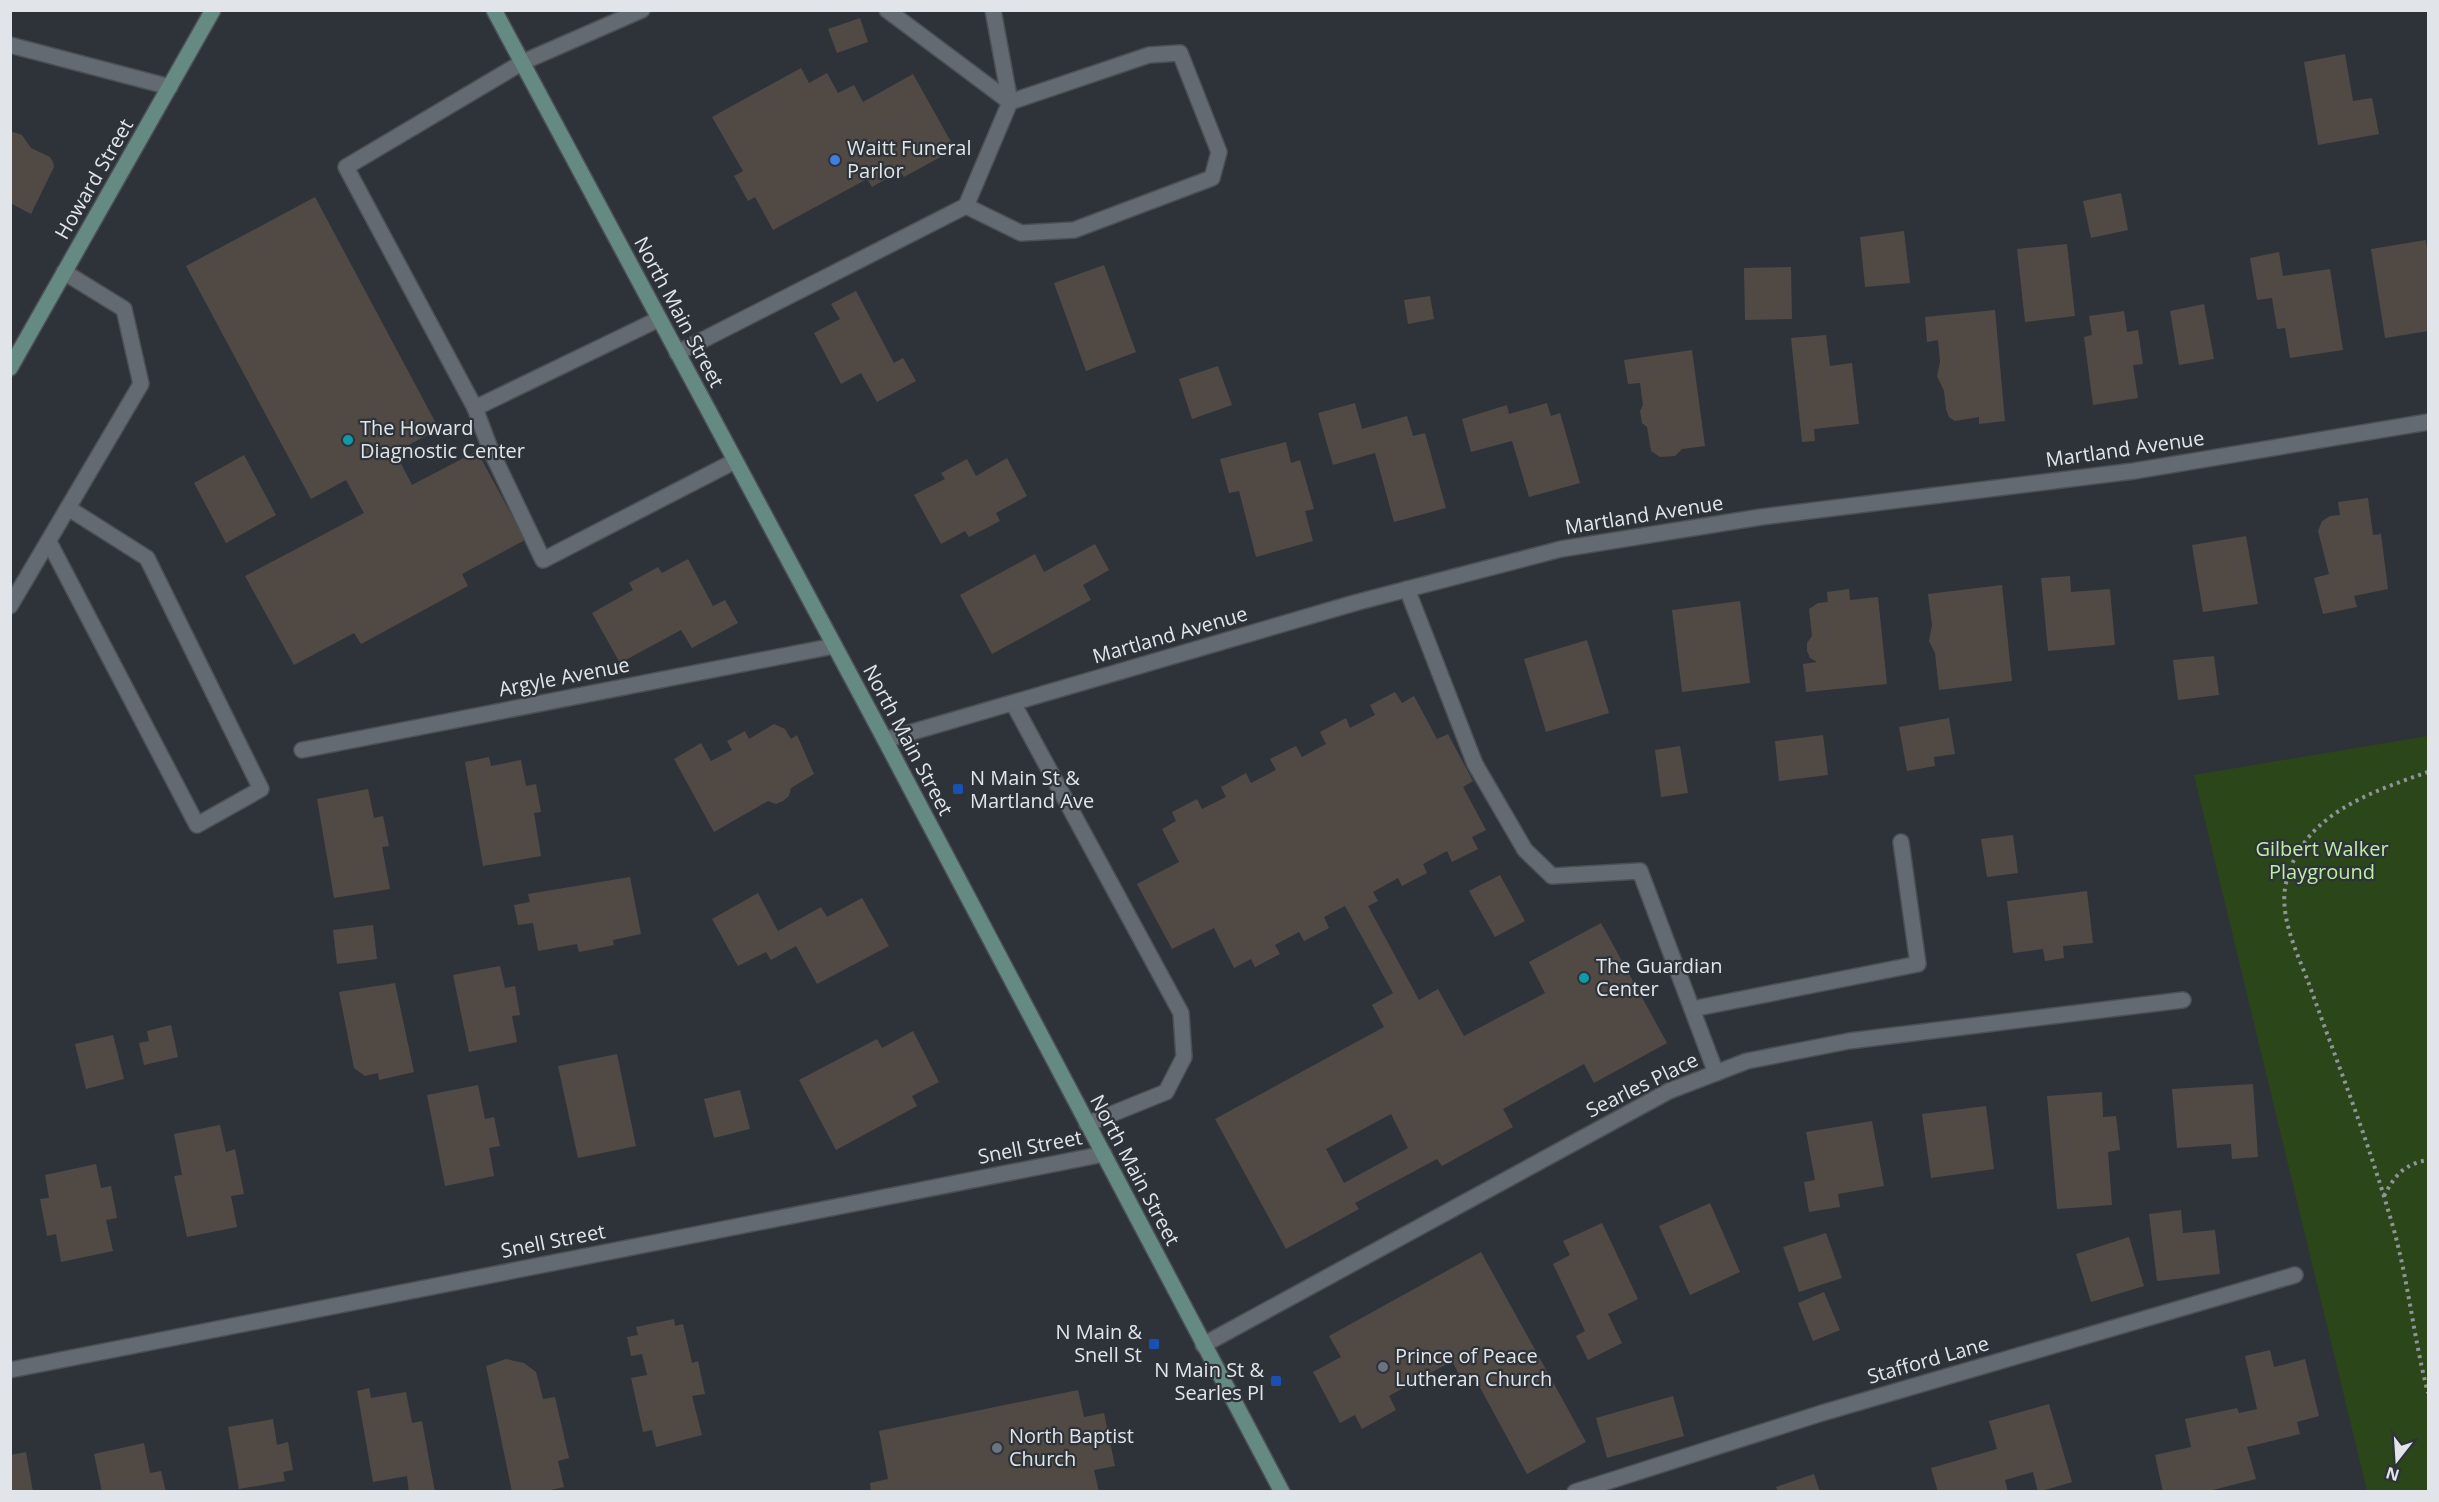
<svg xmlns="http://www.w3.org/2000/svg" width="2439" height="1502" font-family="'Open Sans',sans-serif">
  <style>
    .green { fill: #2b4619 }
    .building { fill: #514a44; fill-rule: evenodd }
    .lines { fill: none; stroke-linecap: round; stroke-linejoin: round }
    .service-casing { stroke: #4b5055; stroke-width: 18 }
    .minor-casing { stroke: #4b5055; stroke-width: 18 }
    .secondary-casing { stroke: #4b5055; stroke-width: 18 }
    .path { stroke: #8f9499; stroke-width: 4; stroke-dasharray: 3 4.5; stroke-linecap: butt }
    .service { stroke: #636a71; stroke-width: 15 }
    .minor { stroke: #636a71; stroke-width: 15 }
    .secondary { stroke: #658a81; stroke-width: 15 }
    .shop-dot { fill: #3f7fe0; stroke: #2e333a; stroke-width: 2 }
    .culture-dot { fill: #0f9aa8; stroke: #2e333a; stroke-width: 2 }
    .transit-dot { fill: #1a4fb4; stroke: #2e333a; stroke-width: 2 }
    .worship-dot { fill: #6b7280; stroke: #2e333a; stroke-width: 2 }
    .labels { text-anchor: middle; stroke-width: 4.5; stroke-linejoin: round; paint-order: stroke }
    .poi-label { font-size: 20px; fill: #e1e5e9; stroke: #2e333a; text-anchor: start }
    .street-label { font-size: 20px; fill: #e1e5e9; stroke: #2e333a }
    .park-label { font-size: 20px; fill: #beeea1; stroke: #2e333a }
  </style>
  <rect width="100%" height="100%" fill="#2e333a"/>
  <path class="green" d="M2428 736V1491H2367L2194 775Z"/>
  <g class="building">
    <path d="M860 18 868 42 837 53 828 29Z"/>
    <path d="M2345 54 2353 101 2372 98 2379 134 2318 145 2304 62Z"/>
    <path d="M801 68 809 83 827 73 838 93 854 85 863 102 913 74 955 149 904 177 900 171 872 187 867 179 773 230 755 197 748 201 734 176 743 171 712 117Z"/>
    <path d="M10 131 22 135 31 148 50 157 53 162 54 167 31 214 10 203Z"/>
    <path d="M2121 193 2128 230 2091 238 2083 201Z"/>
    <path d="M315 197 439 429 395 452 412 485 477 451 525 540 462 574 468 586 361 644 354 633 294 665 245 576 364 513 346 480 311 499 186 266Z"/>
    <path d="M1904 231 1910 283 1865 287 1860 237Z"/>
    <path d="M2426 240 2428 258V331L2385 338 2371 249Z"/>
    <path d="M2067 244 2075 316 2025 322 2017 249Z"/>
    <path d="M2279 252 2283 276 2330 269 2343 350 2290 358 2285 328 2277 329 2272 298 2257 300 2250 258Z"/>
    <path d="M1104 265 1136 352 1086 371 1054 283Z"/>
    <path d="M1791 267 1792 319 1745 320 1744 268Z"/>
    <path d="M856 291 894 363 903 358 916 381 877 402 861 373 841 384 814 333 840 319 831 304Z"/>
    <path d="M1430 296 1434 319 1408 324 1404 300Z"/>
    <path d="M2204 304 2214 359 2179 365 2170 311Z"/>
    <path d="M1995 310 2005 421 1979 424V417L1955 421 1949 417 1946 409 1944 391 1937 376 1940 362 1938 340 1927 342 1925 317Z"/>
    <path d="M2124 311 2127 332 2138 330 2143 364 2133 365 2138 398 2093 405 2084 337 2092 335 2089 316Z"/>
    <path d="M1826 335 1830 366 1852 363 1859 424 1814 429 1815 441 1802 442 1791 338Z"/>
    <path d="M1692 350 1705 446 1682 449 1675 456 1660 457 1651 451 1647 427 1642 423 1640 411 1643 405 1640 383 1628 384 1624 360Z"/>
    <path d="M1218 366 1232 405 1192 419 1179 379Z"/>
    <path d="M1355 403 1362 429 1407 416 1413 436 1425 433 1446 508 1394 522 1375 453 1333 465 1318 413Z"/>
    <path d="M1547 403 1551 416 1560 413 1580 483 1529 497 1512 441 1471 452 1462 419 1507 405 1509 414Z"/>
    <path d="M1286 442 1291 463 1300 460 1314 509 1305 511 1313 541 1256 557 1239 491 1229 493 1220 459Z"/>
    <path d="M244 455 276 515 226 543 194 483Z"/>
    <path d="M1007 458 1027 496 996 513 1000 521 969 537 965 531 941 544 914 495 945 479 941 473 967 459 976 476Z"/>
    <path d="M2368 498 2373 535 2381 534 2388 589 2354 596 2357 607 2323 614 2314 578 2329 574 2318 531 2322 521 2330 516 2340 515 2338 502Z"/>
    <path d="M2246 536 2258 604 2203 612 2192 545Z"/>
    <path d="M1095 544 1109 570 1083 585 1091 600 992 654 960 595 1035 554 1044 572Z"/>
    <path d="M688 559 713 606 725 600 738 623 692 648 681 630 620 663 592 613 633 590 629 583 658 567 662 573Z"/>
    <path d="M2070 576 2071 592 2110 589 2115 645 2048 651 2041 578Z"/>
    <path d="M2002 585 2012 681 1939 690 1935 653 1929 641 1932 625 1928 594Z"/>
    <path d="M1849 589 1850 600 1878 597 1887 684 1806 692 1803 664 1817 662 1810 658 1807 651V643L1812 636 1809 609 1818 603 1828 602 1827 592Z"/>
    <path d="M1740 601 1750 683 1682 692 1672 610Z"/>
    <path d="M1587 640 1609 713 1546 732 1524 659Z"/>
    <path d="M2214 656 2219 695 2178 700 2173 660Z"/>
    <path d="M1395 692 1402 703 1414 696 1437 739 1448 734 1473 781 1463 787 1486 830 1472 837 1478 849 1452 862 1447 851 1423 864 1427 873 1402 886 1398 878 1373 892 1378 901 1368 906 1419 1000 1438 989 1464 1036 1545 993 1529 962 1601 923 1667 1043 1594 1083 1584 1064 1503 1109 1513 1127 1442 1166 1437 1159 1355 1203 1359 1209 1286 1249 1215 1119 1384 1027 1372 1005 1393 993 1345 906 1324 917 1329 928 1304 941 1299 932 1275 945 1280 954 1255 967 1251 959 1234 968 1214 928 1172 949 1137 884 1179 862 1162 829 1176 821 1172 812 1197 799 1202 809 1226 797 1221 787 1246 773 1251 783 1276 770 1270 759 1296 746 1302 757 1326 744 1320 732 1346 718 1350 728 1375 715 1370 705ZM1391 1114 1408 1148 1344 1183 1326 1149Z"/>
    <path d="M1949 718 1955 754 1934 757 1935 766 1907 771 1899 727Z"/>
    <path d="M774 724 785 729 791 739 797 735 814 774 791 788 789 796 783 801 776 804 768 801 714 832 674 759 701 743 711 761 732 750 727 741 745 731 749 739Z"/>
    <path d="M1823 735 1828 775 1779 781 1775 741Z"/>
    <path d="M1680 746 1688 793 1661 797 1655 750Z"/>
    <path d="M489 757 491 766 521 760 526 786 536 784 541 812 534 813 541 856 483 866 465 762Z"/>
    <path d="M368 789 374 818 383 816 389 846 382 847 390 889 334 898 317 799Z"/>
    <path d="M2013 835 2018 873 1987 877 1981 839Z"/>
    <path d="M1500 875 1525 921 1495 937 1469 891Z"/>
    <path d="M630 877 641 934 613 940 614 945 579 952 577 944 538 951 533 923 518 925 514 905 530 902 528 894Z"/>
    <path d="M2087 891 2093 943 2063 946 2064 958 2045 961 2043 949 2013 953 2007 901Z"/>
    <path d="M758 893 778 931 821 907 827 917 862 898 889 946 817 984 796 946 771 960 766 952 738 966 712 919Z"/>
    <path d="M373 925 377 959 337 964 333 930Z"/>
    <path d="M500 966 505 988 515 986 520 1015 512 1016 517 1042 469 1052 453 975Z"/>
    <path d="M395 983 414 1072 379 1080 378 1073 365 1076 354 1068 339 992Z"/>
    <path d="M171 1025 178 1057 144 1065 139 1043 149 1041 147 1031Z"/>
    <path d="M913 1031 939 1082 912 1096 917 1106 836 1150 799 1080 877 1039 882 1048Z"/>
    <path d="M113 1035 124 1079 86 1089 75 1044Z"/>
    <path d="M617 1054 636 1146 578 1158 558 1066Z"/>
    <path d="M2253 1084 2258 1157 2232 1159 2231 1144 2177 1148 2172 1089Z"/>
    <path d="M478 1085 485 1119 494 1117 500 1146 489 1148 494 1176 445 1186 427 1095Z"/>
    <path d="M740 1090 750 1129 714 1138 704 1099Z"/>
    <path d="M2102 1092 2103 1117 2116 1116 2120 1150 2108 1152 2112 1205 2057 1209 2047 1096Z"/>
    <path d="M1986 1106 1994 1169 1931 1178 1922 1114Z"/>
    <path d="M1872 1121 1884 1186 1838 1194 1840 1207 1809 1212 1804 1182 1815 1180 1806 1132Z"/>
    <path d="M220 1125 226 1152 235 1149 244 1194 231 1196 237 1227 187 1237 174 1176 182 1175 174 1134Z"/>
    <path d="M96 1164 101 1188 111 1186 117 1218 106 1220 113 1251 61 1262 56 1234 47 1236 40 1199 49 1198 45 1175Z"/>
    <path d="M1710 1203 1740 1272 1690 1295 1659 1226Z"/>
    <path d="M2181 1210 2183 1233 2215 1230 2220 1274 2157 1281 2149 1214Z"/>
    <path d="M1602 1223 1638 1299 1608 1314 1622 1343 1588 1360 1576 1336 1585 1331 1553 1264 1570 1255 1563 1241Z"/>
    <path d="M1826 1233 1842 1278 1799 1292 1783 1247Z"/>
    <path d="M2129 1237 2144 1286 2091 1302 2076 1254Z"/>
    <path d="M1481 1252 1586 1442 1527 1474 1476 1380 1465 1386 1452 1361 1389 1396 1396 1410 1362 1429 1355 1415 1340 1423 1313 1372 1341 1357 1329 1336Z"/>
    <path d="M1824 1292 1840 1330 1813 1341 1798 1303Z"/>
    <path d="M674 1319 675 1326 683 1324 692 1363 698 1361 705 1394 692 1396 702 1435 656 1447 652 1430 643 1432 631 1378 647 1375 642 1354 631 1356 627 1337 638 1335 636 1327Z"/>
    <path d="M2270 1350 2274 1367 2305 1359 2319 1416 2297 1422 2300 1434 2247 1447 2256 1479 2205 1492H2163L2155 1455 2191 1447 2185 1419 2237 1408 2239 1413 2257 1409 2245 1356Z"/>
    <path d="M506 1359 524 1363 536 1372 543 1399 555 1397 569 1458 558 1461 564 1487 542 1492H512L486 1366Z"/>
    <path d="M369 1388 371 1398 406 1392 412 1423 422 1421 435 1492H409L407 1476 373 1482 357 1391Z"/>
    <path d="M1078 1390 1084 1417 1104 1413 1115 1466 1094 1470 1099 1492H871L870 1483 888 1479 879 1431Z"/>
    <path d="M1673 1396 1684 1436 1607 1458 1596 1418Z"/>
    <path d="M2049 1404 2072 1482 2038 1492 2033 1472 2005 1480 2008 1492H1938L1931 1468 1997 1449 1989 1421Z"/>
    <path d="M273 1419 277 1445 288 1442 293 1470 283 1472 285 1481 239 1489 228 1427Z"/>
    <path d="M144 1443 150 1473 161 1471 166 1492H102L94 1454Z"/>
    <path d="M26 1452 33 1492H10V1455Z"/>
    <path d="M1814 1474 1820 1492H1778L1776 1487Z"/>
  </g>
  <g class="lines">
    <defs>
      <g id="service">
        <path d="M642 10 523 62 346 167 475 408 659 319"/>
        <path d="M887 10 1010 102 993 10"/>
        <path d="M10 45 170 87"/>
        <path d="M677 353 966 206 1010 102 1149 55 1180 53 1219 152 1212 178 1074 230 1021 233 966 206"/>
        <path d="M475 408 491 451 543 560 735 461"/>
        <path d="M49 542 197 825 261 789 147 558 68 508"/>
        <path d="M1407 589 1475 764 1525 850 1552 876 1640 871 1716 1073"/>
        <path d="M10 606 141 384 124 309 64 272"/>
        <path d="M1013 703 1181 1013 1184 1057 1166 1092 1087 1124"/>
        <path d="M1692 1009 1918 964 1901 842"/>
      </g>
      <g id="minor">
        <path d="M885 740 1358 602 1561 549 1761 517 2134 471 2428 422"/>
        <path d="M302 750 834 646"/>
        <path d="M1203 1345 1669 1091 1747 1061 1849 1041 2183 1000"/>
        <path d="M10 1370 1104 1154"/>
        <path d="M1575 1492 1822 1413 2295 1275"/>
      </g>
      <g id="secondary">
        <path d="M494 10 885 740 1282 1492"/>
        <path d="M10 368 213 10"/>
      </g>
    </defs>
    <use href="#service" class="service-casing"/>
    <use href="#minor" class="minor-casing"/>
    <use href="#secondary" class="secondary-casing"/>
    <g class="path">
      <path d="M2428 772C2371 792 2304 814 2287 879 2277 914 2297 952 2309 984 2337 1062 2368 1140 2391 1220 2408 1276 2413 1336 2428 1393"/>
      <path d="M2384 1196C2395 1175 2404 1164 2428 1160"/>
    </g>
    <use href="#service" class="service"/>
    <use href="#minor" class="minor"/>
    <use href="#secondary" class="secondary"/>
  </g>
  <circle class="shop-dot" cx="835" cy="160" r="6"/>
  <g class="culture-dot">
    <circle cx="348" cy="440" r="6"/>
    <circle cx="1584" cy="978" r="6"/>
  </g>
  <g class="transit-dot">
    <rect x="952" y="783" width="12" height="12" rx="3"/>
    <rect x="1148" y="1338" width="12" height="12" rx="3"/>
    <rect x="1270" y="1375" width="12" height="12" rx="3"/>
  </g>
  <g class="worship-dot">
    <circle cx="1383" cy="1367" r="6"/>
    <circle cx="997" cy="1448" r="6"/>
  </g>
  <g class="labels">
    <g class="poi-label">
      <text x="847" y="155">Waitt Funeral<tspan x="847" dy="23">Parlor</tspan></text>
      <text x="360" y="435">The Howard<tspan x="360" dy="23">Diagnostic Center</tspan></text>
      <text x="970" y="785">N Main St &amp;<tspan x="970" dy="23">Martland Ave</tspan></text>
      <text x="1596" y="973">The Guardian<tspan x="1596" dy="23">Center</tspan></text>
      <text x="1142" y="1339" text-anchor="end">N Main &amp;<tspan x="1142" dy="23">Snell St</tspan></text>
      <text x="1395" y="1363">Prince of Peace<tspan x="1395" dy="23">Lutheran Church</tspan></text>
      <text x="1264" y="1377" text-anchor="end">N Main St &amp;<tspan x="1264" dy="23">Searles Pl</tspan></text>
      <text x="1009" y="1443">North Baptist<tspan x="1009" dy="23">Church</tspan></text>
    </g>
    <g class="street-label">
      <text transform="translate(94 179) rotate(-60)" y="7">Howard Street</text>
      <text transform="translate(679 312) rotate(62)" y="7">North Main Street</text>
      <text transform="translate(2125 449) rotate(-8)" y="7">Martland Avenue</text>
      <text transform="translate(1644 515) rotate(-9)" y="7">Martland Avenue</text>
      <text transform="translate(1170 635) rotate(-16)" y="7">Martland Avenue</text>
      <text transform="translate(564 677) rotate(-11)" y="7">Argyle Avenue</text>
      <text transform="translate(908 740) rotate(62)" y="7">North Main Street</text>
      <text transform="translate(1642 1085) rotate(-26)" y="7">Searles Place</text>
      <text transform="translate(1030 1147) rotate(-11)" y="7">Snell Street</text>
      <text transform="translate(1135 1170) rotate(62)" y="7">North Main Street</text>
      <text transform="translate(553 1241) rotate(-11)" y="7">Snell Street</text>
      <text transform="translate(1928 1360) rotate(-16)" y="7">Stafford Lane</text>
    </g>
    <g class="park-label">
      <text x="2322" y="856">Gilbert Walker<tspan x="2322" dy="23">Playground</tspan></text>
    </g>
  </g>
  <rect width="2439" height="1502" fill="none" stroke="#e1e5e9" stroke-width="24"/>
  <g transform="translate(2397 1460) rotate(197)" stroke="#2e333a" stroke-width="4.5" paint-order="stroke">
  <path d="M0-4.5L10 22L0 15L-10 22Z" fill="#e1e5e9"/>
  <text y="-9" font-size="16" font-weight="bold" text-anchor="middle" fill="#e1e5e9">N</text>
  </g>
</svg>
